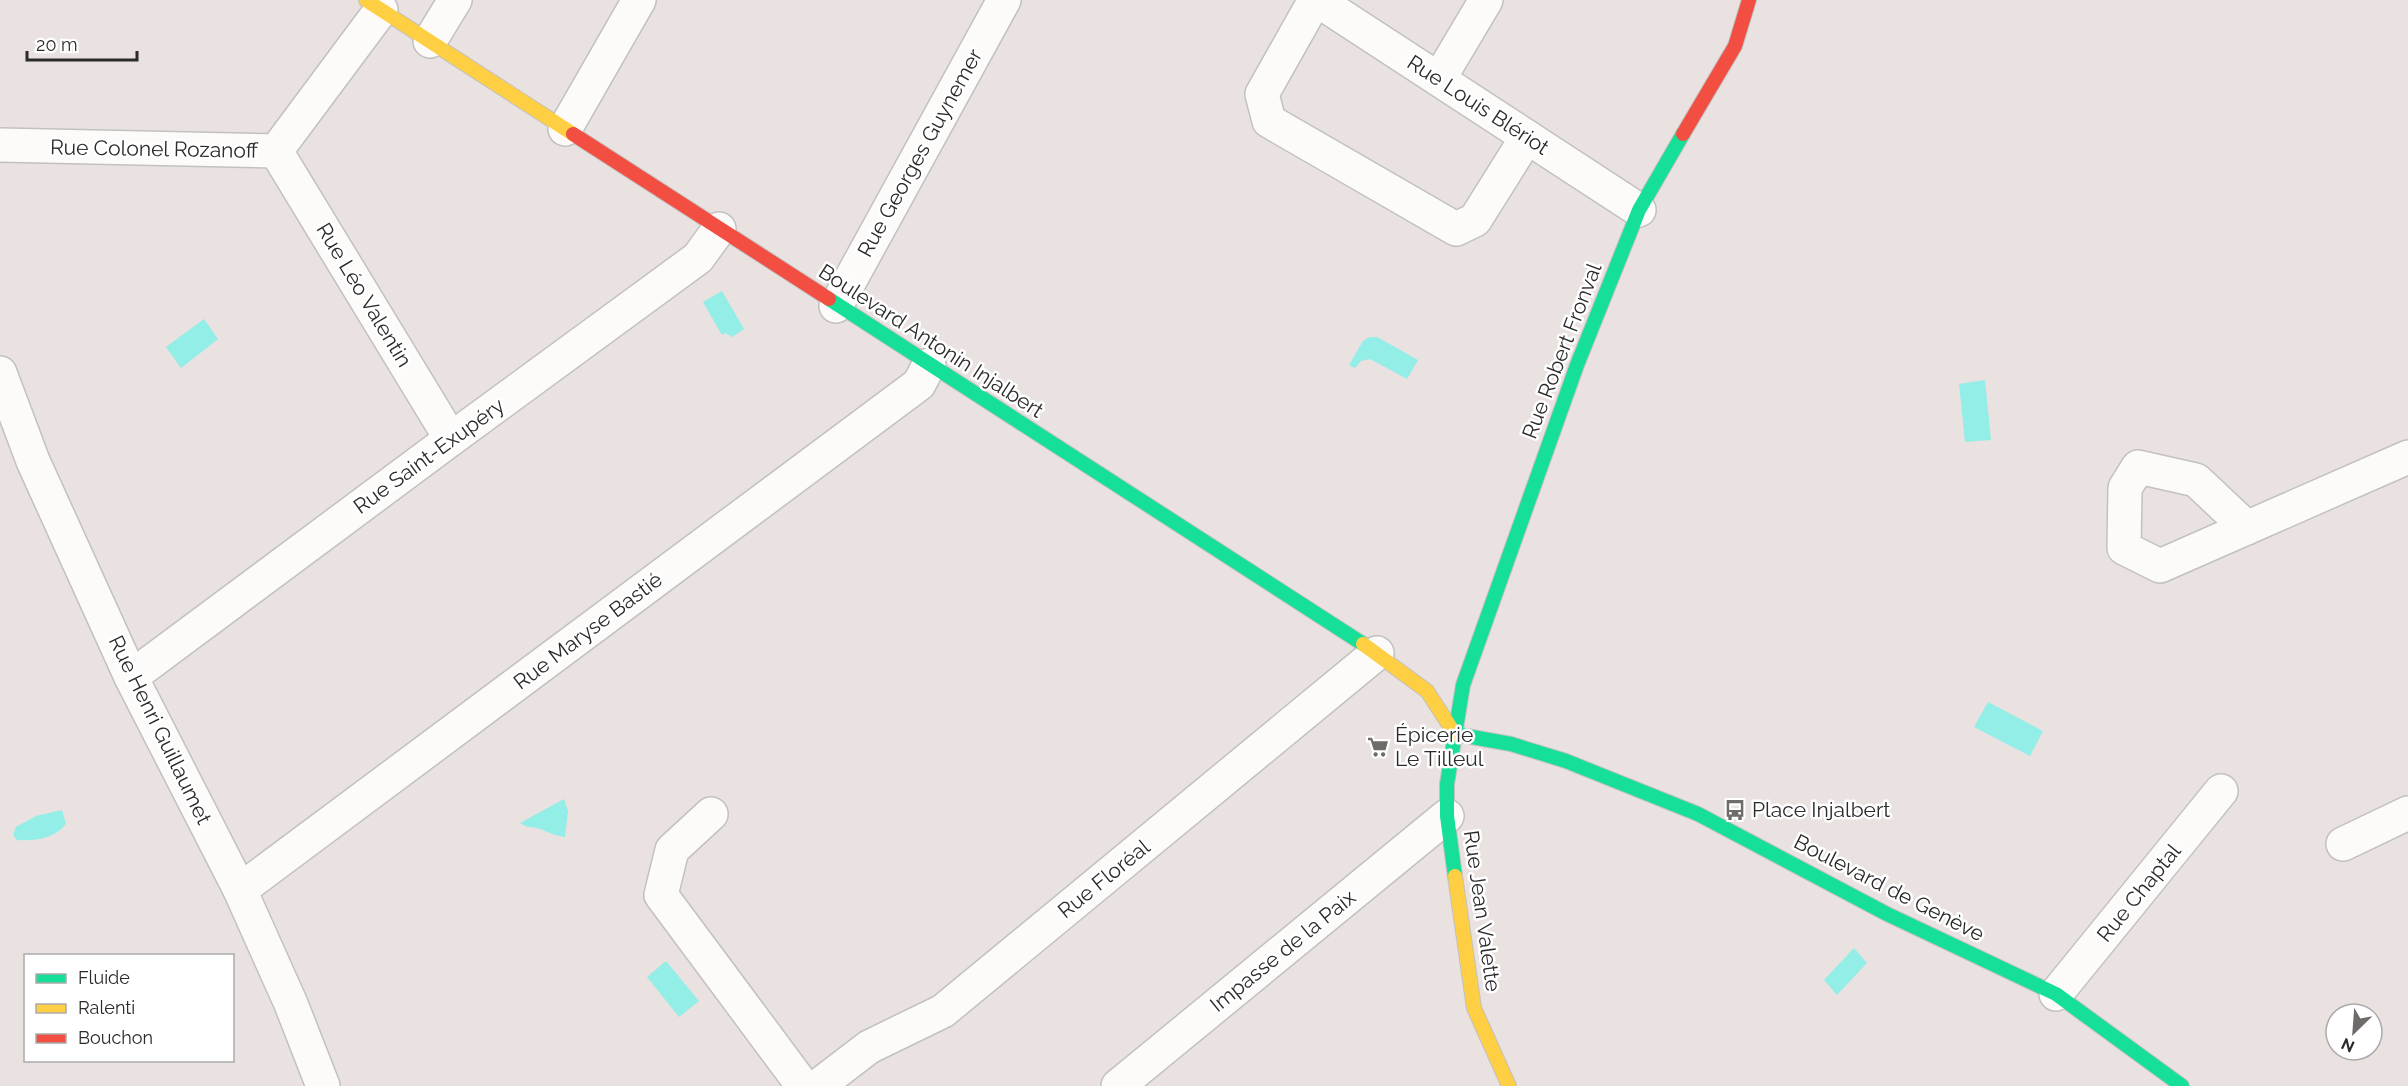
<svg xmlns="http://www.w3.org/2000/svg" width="2408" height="1086" font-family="Raleway,sans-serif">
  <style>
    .water { fill: #92eee6 }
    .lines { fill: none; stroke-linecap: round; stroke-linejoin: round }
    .street-casing { stroke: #c2c1c2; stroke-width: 36 }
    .fast-casing { stroke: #c2c1c2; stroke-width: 16 }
    .slow-casing { stroke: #c2c1c2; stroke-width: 16 }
    .jam-casing { stroke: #c2c1c2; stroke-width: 16 }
    .street { stroke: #fcfbfa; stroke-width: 33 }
    .fast { stroke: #16e098; stroke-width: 14 }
    .slow { stroke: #ffcf43; stroke-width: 14 }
    .jam { stroke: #f24e42; stroke-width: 14 }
    .labels { text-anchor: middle; stroke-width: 5; stroke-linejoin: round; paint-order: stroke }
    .street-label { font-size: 21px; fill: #2b2b2b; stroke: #fff }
    .poi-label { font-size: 21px; fill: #2b2b2b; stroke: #fff; text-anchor: start }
  </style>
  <rect width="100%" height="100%" fill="#e9e2e0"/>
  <g class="water">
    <path d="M722 291 744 329 732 337 726 333 722 335 703 302Z"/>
    <path d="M204 319 218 339 181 368 166 347Z"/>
    <path d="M1370 337H1377L1418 360 1407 379 1370 359 1361 361 1355 368 1349 365 1363 341Z"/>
    <path d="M1985 380 1991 440 1965 442 1959 384Z"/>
    <path d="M1988 702 2043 731 2030 756 1974 727Z"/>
    <path d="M564 799 568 811 565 837C552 835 551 833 540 829 532 826 528 829 520 823Z"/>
    <path d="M62 810 66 824C54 839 35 841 17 840L13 835 16 827 36 816Z"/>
    <path d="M1854 948 1867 963 1837 995 1824 980Z"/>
    <path d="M666 961 699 1001 679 1017 647 977Z"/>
  </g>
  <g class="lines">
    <defs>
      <g id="street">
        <path d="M1315 0 1262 94 1269 121 1456 229 1475 220 1527 137"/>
        <path d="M1317 0 1639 210"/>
        <path d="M430 41 455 0"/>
        <path d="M1439 79 1486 0"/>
        <path d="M565 129 639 0"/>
        <path d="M0 145 276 151 381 10"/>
        <path d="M276 151 451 439"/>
        <path d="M836 306 1004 0"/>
        <path d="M0 373 33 461 131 677 240 890 291 1004 323 1086"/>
        <path d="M2247 528 2196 480 2138 467 2125 488 2124 548 2160 566 2408 457"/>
        <path d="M131 677 451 439 698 258 719 229"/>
        <path d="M711 814 672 850 661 895 803 1086"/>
        <path d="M2343 844 2408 813"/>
        <path d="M240 890 919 384 929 365"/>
        <path d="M2056 994 2221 791"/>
        <path d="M818 1086 869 1047 943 1011 1377 653"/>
        <path d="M1118 1086 1447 816"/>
      </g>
      <g id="fast">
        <path d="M829 299 1363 644"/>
        <path d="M1455 734 1511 744 1566 761 1698 814 1887 914 2056 994 2182 1086"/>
        <path d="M1455 876 1447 816V784L1463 685 1577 365 1639 210 1683 134"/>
      </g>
      <g id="slow">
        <path d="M366 0 573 134"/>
        <path d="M1363 644 1427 691 1455 734"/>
        <path d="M1455 876 1474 1008 1509 1086"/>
      </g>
      <g id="jam">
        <path d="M573 134 829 299"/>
        <path d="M1683 134 1735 46 1749 0"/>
      </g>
    </defs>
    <use href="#street" class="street-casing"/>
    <use href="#fast" class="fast-casing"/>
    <use href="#slow" class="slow-casing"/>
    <use href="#jam" class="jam-casing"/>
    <use href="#street" class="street"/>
    <use href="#fast" class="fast"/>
    <use href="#slow" class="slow"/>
    <use href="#jam" class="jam"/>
  </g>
  <defs>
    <symbol id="supermarket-bare" viewBox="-9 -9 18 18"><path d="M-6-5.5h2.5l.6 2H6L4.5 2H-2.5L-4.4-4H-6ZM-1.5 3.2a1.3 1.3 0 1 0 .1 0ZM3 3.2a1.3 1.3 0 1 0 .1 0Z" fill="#6e6b6a" stroke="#fff" stroke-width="2.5" paint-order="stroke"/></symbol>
    <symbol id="bus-bare" viewBox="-9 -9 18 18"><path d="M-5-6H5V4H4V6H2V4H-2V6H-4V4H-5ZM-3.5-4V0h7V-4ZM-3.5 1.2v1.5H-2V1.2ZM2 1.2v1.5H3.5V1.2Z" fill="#6e6b6a" stroke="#fff" stroke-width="2.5" paint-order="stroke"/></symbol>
  </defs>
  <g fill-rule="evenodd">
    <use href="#supermarket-bare" x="1363" y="732" width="30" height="30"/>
    <use href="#bus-bare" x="1720" y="795" width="30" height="30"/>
  </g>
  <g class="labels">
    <g class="street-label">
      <text transform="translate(1478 105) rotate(33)" y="7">Rue Louis Blériot</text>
      <text transform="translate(154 149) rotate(1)" y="7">Rue Colonel Rozanoff</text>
      <text transform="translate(920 153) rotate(-61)" y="7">Rue Georges Guynemer</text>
      <text transform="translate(364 295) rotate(59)" y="7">Rue Léo Valentin</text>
      <text transform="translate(931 341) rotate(33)" y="7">Boulevard Antonin Injalbert</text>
      <text transform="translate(1562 351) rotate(-69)" y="7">Rue Robert Fronval</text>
      <text transform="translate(429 456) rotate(-36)" y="7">Rue Saint-Exupéry</text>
      <text transform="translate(588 631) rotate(-37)" y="7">Rue Maryse Bastié</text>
      <text transform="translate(160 730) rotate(64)" y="7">Rue Henri Guillaumet</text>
      <text transform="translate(1104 879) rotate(-39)" y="7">Rue Floréal</text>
      <text transform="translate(1889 888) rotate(27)" y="7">Boulevard de Genève</text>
      <text transform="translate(2139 893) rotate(-51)" y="7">Rue Chaptal</text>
      <text transform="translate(1482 911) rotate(82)" y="7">Rue Jean Valette</text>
      <text transform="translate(1283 951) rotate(-39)" y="7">Impasse de la Paix</text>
    </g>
    <g class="poi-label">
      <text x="1395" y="742">Épicerie<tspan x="1395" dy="24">Le Tilleul</tspan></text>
      <text x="1752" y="817">Place Injalbert</text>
    </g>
  </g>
  <rect x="24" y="954" width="210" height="108" fill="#ffffff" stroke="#aaaaaa" stroke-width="1.5"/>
  <rect x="36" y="974" width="30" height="9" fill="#16e098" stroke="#aaaaaa" stroke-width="1.5"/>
  <text x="78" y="984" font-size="18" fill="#2b2b2b">Fluide</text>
  <rect x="36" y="1004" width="30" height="9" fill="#ffcf43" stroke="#aaaaaa" stroke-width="1.5"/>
  <text x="78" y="1014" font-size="18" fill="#2b2b2b">Ralenti</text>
  <rect x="36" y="1034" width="30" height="9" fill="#f24e42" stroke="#aaaaaa" stroke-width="1.5"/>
  <text x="78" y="1044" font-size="18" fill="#2b2b2b">Bouchon</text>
  <g transform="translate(2354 1032) rotate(205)"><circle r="28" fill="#ffffff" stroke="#aaaaaa" stroke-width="1.5"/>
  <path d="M0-4.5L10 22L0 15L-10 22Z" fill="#6e6b6a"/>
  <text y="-9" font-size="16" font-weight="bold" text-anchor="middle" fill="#2b2b2b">N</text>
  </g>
  <path d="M27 51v9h110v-9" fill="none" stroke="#2b2b2b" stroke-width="3"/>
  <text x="36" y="51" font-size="18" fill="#2b2b2b" stroke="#ffffff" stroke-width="4.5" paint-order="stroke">20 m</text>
</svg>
